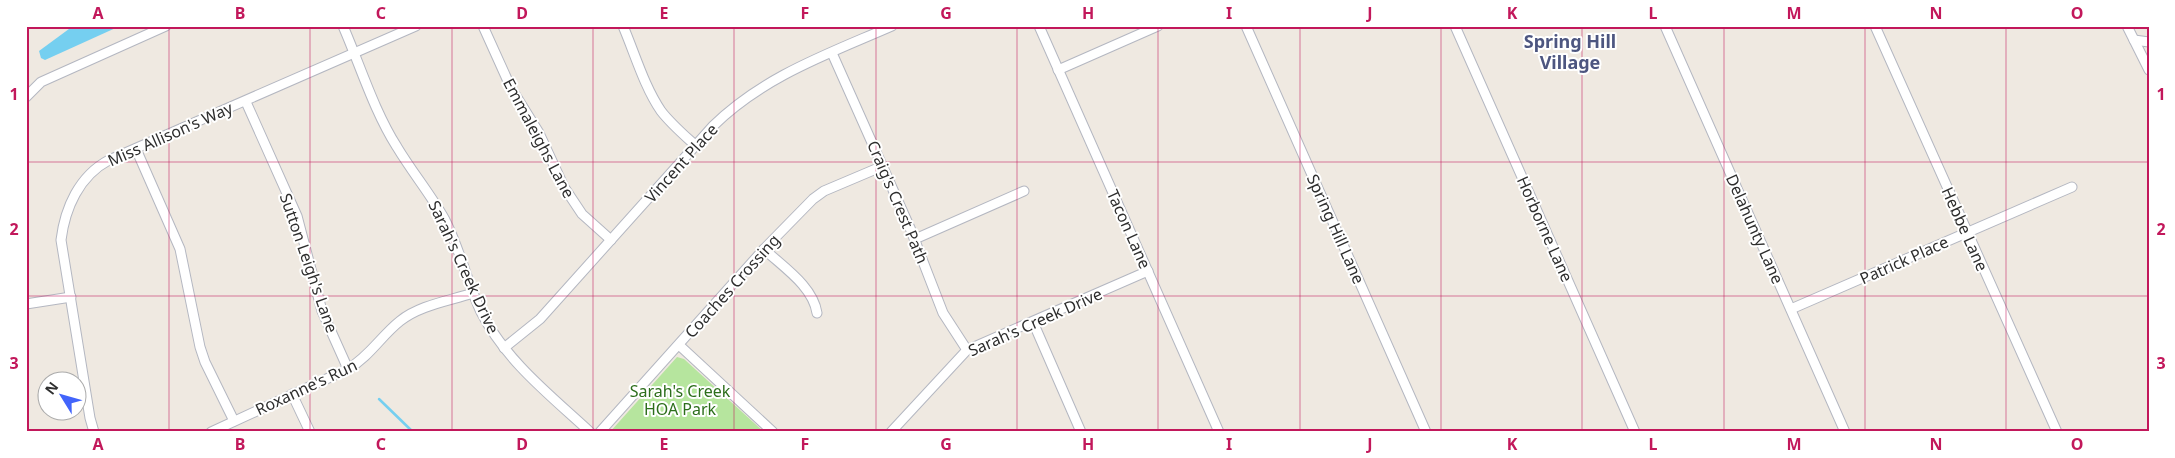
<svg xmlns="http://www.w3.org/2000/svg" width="2175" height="458" font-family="'Noto Sans',sans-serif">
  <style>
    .green { fill: #b6e59e }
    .water { fill: #75cff0 }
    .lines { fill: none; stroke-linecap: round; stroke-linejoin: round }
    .stream { stroke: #75cff0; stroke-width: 2.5 }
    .street-casing { stroke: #b4b7c1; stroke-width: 11 }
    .street { stroke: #fff; stroke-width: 9 }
    .grid { fill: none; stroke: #c2185b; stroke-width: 1; stroke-opacity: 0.55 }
    .labels { text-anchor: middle; stroke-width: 4; stroke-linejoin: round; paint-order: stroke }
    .street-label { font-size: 16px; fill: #2e2e2e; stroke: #fff }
    .park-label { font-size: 16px; fill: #2c6e1b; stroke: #fff }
    .neighbourhood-label { font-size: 18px; font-weight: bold; fill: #4d5680; stroke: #fff }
    .neatline { fill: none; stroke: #c2185b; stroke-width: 2 }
    .grid-label { font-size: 16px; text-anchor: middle; font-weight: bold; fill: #c2185b }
  </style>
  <rect width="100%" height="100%" fill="#efe9e1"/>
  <path class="green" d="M677 357 684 359 764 432H610Z"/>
  <path class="water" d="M73 26H120L45 60 41 58 39 51Z"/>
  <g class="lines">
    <path class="stream" d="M379 399 413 432"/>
    <defs>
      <g id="street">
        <path d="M343 26C360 65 374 111 397 147 412 172 431 195 445 220 460 249 467 282 481 312 507 362 550 395 590 432"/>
        <path d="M483 26 511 88 539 133 564 187 582 214 611 240"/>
        <path d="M623 26C635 54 644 86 661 111 671 124 684 135 696 146"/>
        <path d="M1039 26 1219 432"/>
        <path d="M1246 26 1426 432"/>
        <path d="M1455 26 1635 432"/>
        <path d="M1665 26 1845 432"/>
        <path d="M1875 26 2057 432"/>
        <path d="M2127 26 2149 70"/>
        <path d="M2134 40 2149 42"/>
        <path d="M832 53 910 228 943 313 967 350"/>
        <path d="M1058 70 1158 26"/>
        <path d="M26 97 41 82 166 26"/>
        <path d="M246 102 297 216 322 311 348 369"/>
        <path d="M136 149 180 249 200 347 205 362 234 421"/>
        <path d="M915 239 1024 191"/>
        <path d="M764 249C783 267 813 286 817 313"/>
        <path d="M26 304 71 297"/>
        <path d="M1791 309 2072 187"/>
        <path d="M1033 322 1081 432"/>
        <path d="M679 345 773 432"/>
        <path d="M504 348 540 319 713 126C764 76 828 54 892 26"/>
        <path d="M292 394 310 432"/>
        <path d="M94 432 90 418 61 240C65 208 79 176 109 160L416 26"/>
        <path d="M211 432 348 369C370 356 381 336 400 321 420 305 449 301 473 293"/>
        <path d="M600 432 764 249 813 199 824 191 883 166"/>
        <path d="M891 432 967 350 1148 271"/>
      </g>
    </defs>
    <use href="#street" class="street-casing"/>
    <use href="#street" class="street"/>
  </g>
  <path class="grid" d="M169 26V432M310 26V432M452 26V432M593 26V432M734 26V432M876 26V432M1017 26V432M1158 26V432M1300 26V432M1441 26V432M1582 26V432M1724 26V432M1865 26V432M2006 26V432M26 162H2149M26 296H2149"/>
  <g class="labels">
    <g class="street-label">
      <text transform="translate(170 134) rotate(-24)" y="6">Miss Allison's Way</text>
      <text transform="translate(539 138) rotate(62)" y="6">Emmaleighs Lane</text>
      <text transform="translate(681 163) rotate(-48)" y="6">Vincent Place</text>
      <text transform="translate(898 202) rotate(67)" y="6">Craig's Crest Path</text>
      <text transform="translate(1129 229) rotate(66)" y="6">Tacon Lane</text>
      <text transform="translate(1336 229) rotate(66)" y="6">Spring Hill Lane</text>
      <text transform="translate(1545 229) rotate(66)" y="6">Horborne Lane</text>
      <text transform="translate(1755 229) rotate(66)" y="6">Delahunty Lane</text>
      <text transform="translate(1965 229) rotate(66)" y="6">Hebbe Lane</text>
      <text transform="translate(1904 260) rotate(-24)" y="6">Patrick Place</text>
      <text transform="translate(309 263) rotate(71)" y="6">Sutton Leigh's Lane</text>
      <text transform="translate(464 267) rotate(65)" y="6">Sarah's Creek Drive</text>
      <text transform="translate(732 286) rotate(-48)" y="6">Coaches Crossing</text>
      <text transform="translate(1035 322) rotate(-24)" y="6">Sarah's Creek Drive</text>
      <text transform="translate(306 387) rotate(-25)" y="6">Roxanne's Run</text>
    </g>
    <g class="park-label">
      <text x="680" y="397">Sarah's Creek<tspan x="680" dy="18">HOA Park</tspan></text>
    </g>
    <g class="neighbourhood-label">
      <text x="1570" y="48">Spring Hill<tspan x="1570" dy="21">Village</tspan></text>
    </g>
  </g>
  <rect width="2175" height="458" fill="none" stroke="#ffffff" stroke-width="55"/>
  <g transform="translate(62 396) rotate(307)"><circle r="24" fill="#ffffff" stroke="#ababab"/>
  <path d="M0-4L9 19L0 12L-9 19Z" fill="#4264fb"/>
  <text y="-8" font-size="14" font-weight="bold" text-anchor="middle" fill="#2e2e2e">N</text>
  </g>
  <rect x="28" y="28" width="2120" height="402" class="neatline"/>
  <g class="grid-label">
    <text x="98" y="19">A</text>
    <text x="240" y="19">B</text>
    <text x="381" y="19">C</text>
    <text x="522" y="19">D</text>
    <text x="664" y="19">E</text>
    <text x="805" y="19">F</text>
    <text x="946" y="19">G</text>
    <text x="1088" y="19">H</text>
    <text x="1229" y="19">I</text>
    <text x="1370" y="19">J</text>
    <text x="1512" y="19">K</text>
    <text x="1653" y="19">L</text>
    <text x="1794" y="19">M</text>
    <text x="1936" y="19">N</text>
    <text x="2077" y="19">O</text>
    <text x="14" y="100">1</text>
    <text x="2161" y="100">1</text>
    <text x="14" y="235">2</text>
    <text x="2161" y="235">2</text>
    <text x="14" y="369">3</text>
    <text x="2161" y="369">3</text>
    <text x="98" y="450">A</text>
    <text x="240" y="450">B</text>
    <text x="381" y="450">C</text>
    <text x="522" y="450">D</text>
    <text x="664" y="450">E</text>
    <text x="805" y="450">F</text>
    <text x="946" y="450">G</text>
    <text x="1088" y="450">H</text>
    <text x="1229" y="450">I</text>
    <text x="1370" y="450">J</text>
    <text x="1512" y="450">K</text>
    <text x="1653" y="450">L</text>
    <text x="1794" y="450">M</text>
    <text x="1936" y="450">N</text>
    <text x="2077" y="450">O</text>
  </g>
</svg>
